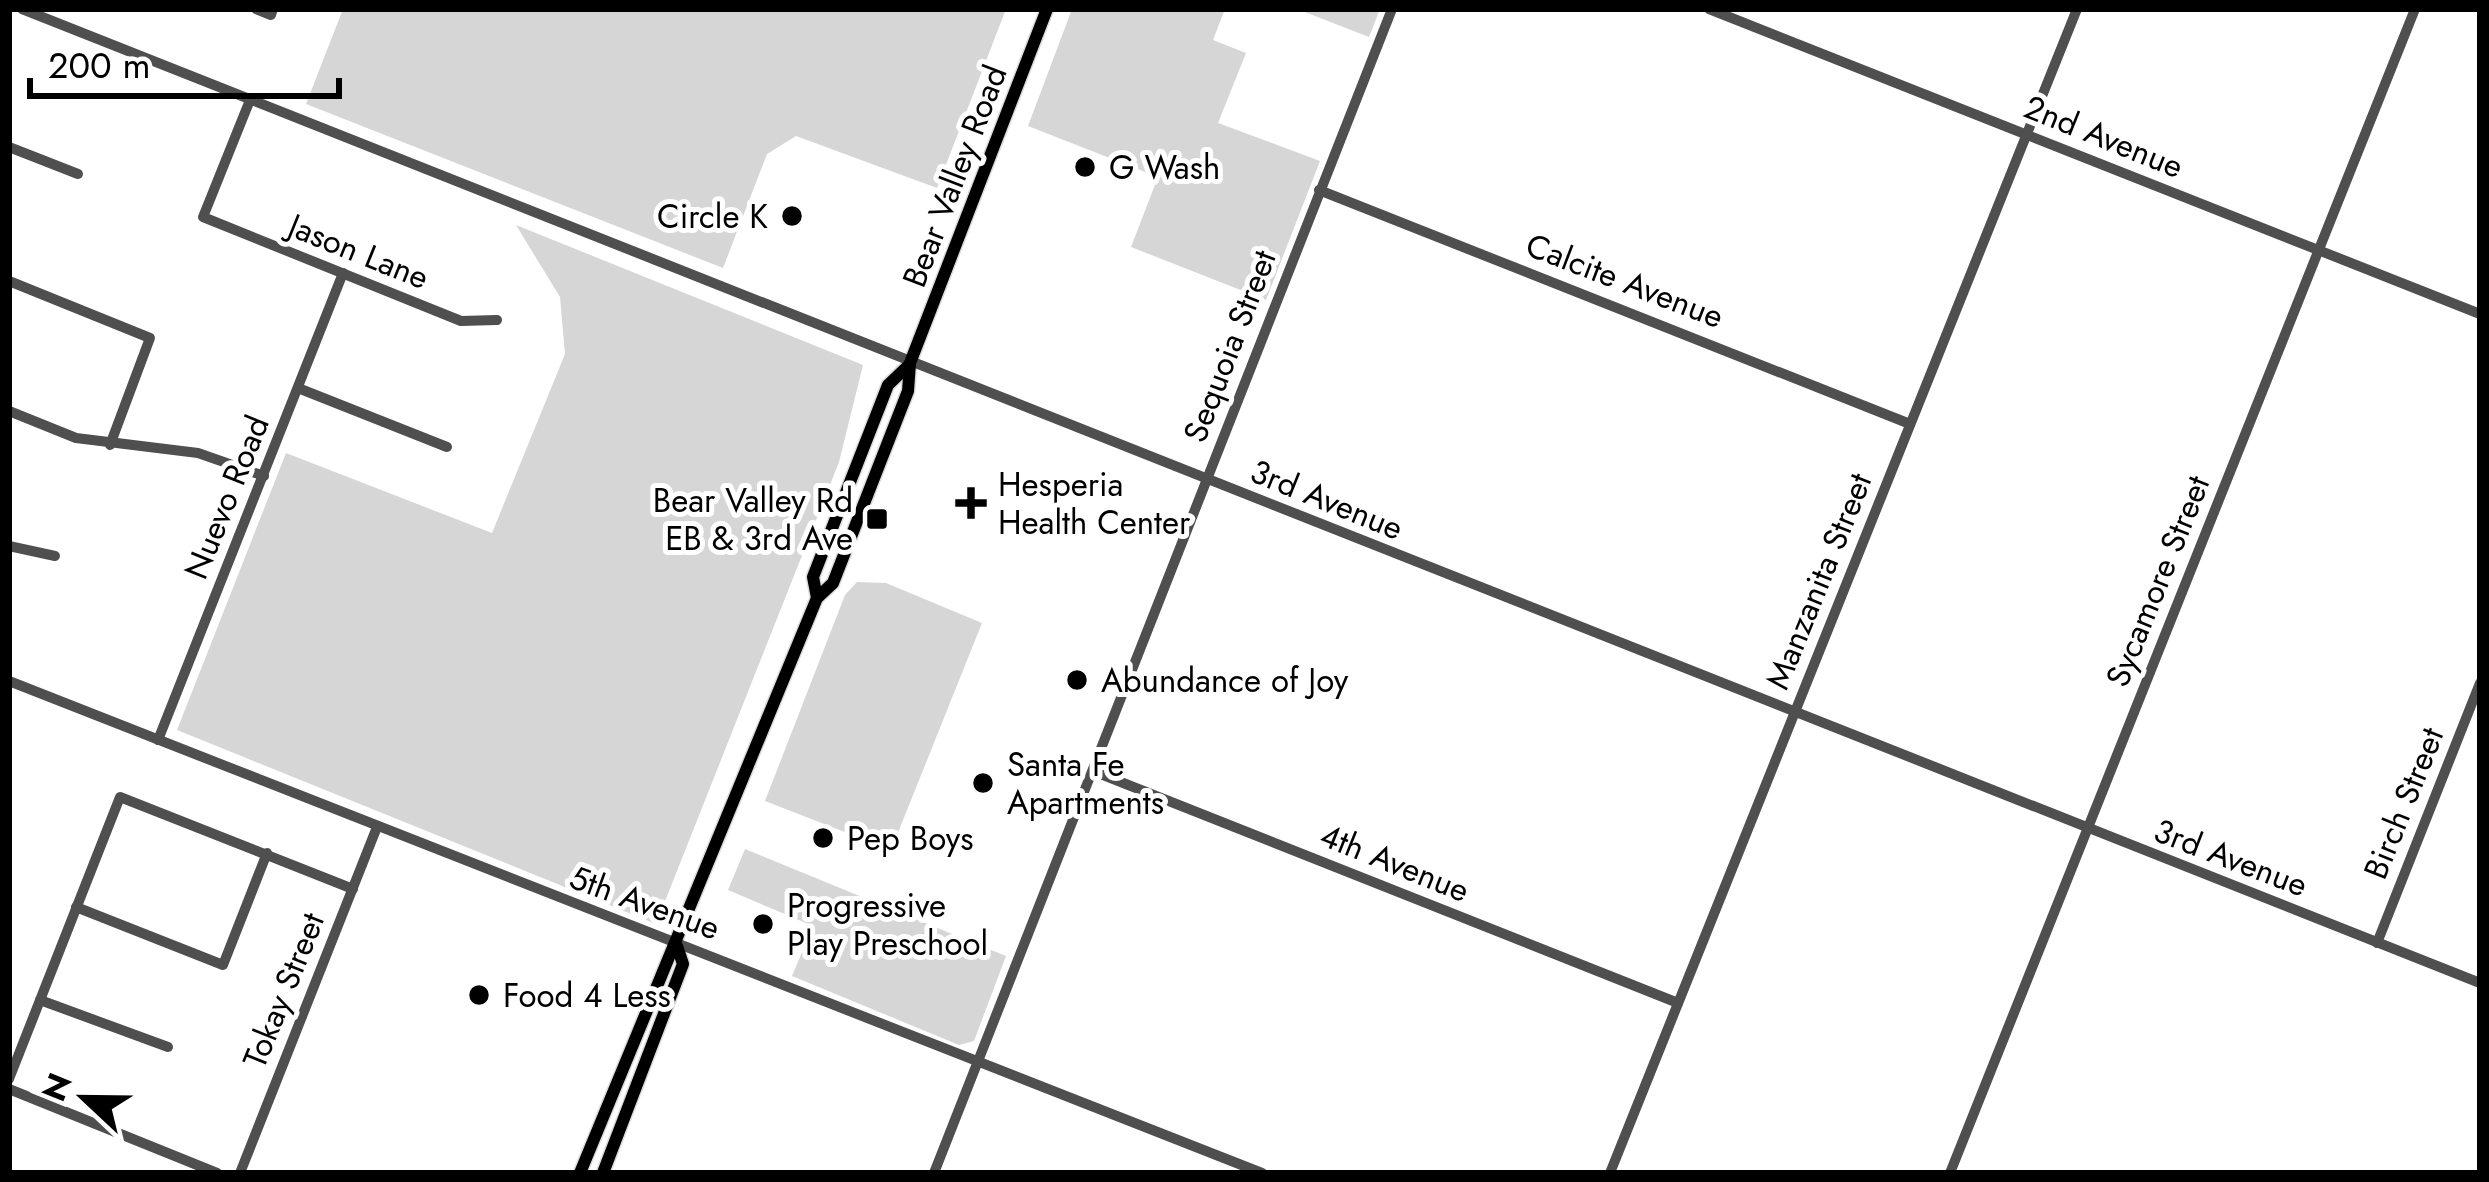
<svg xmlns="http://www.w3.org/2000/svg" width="2489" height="1182" font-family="Jost,sans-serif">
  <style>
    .green { fill: #d6d6d6 }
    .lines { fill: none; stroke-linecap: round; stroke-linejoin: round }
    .major-casing { stroke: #dbdbdb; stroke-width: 15 }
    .minor { stroke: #4f4f4f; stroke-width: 10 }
    .major { stroke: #000; stroke-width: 12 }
    .poi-dot { fill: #000; stroke: #fff; stroke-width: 4.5 }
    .labels { text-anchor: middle; stroke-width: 10; stroke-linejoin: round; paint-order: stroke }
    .street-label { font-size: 33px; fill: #000; stroke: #fff }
    .poi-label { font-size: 33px; fill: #000; stroke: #fff; text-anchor: start }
  </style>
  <rect width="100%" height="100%" fill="#fff"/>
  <g class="green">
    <path d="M343 9H1006L937 188 796 136 767 154 723 268 306 104Z"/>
    <path d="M1072 9H1225L1213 40 1246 53 1218 123 1320 161 1266 300 1131 247 1158 177 1028 126Z"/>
    <path d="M1297 9H1380L1369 37Z"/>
    <path d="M516 225 863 365 839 462 656 924 177 730 286 453 492 533 565 354 560 297Z"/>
    <path d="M857 582 886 583 982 623 891 850 765 801 845 595Z"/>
    <path d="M745 849 1006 956 974 1041 959 1045 792 976 813 926 728 890Z"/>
  </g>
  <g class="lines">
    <defs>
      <g id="major">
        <path d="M817 598 813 577 888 385 910 364"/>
        <path d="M580 1173 817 598 833 583 908 391 910 363 1047 9"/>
        <path d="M603 1173 683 964 677 946"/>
      </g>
    </defs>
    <use href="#major" class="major-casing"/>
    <g class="minor">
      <path d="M22 9 2480 983"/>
      <path d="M256 9 271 15 273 9"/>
      <path d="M1709 9 2480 314"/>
      <path d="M250 100 203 217 461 321 497 320"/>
      <path d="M9 147 78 174"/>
      <path d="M1319 190 1910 424"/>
      <path d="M9 281 150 338 110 445"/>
      <path d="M298 388 447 447"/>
      <path d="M9 411 76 438 198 453 264 476"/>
      <path d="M9 546 55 556"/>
      <path d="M9 681 1262 1173"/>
      <path d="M158 740 343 273"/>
      <path d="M1093 771 1678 1003"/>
      <path d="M76 907 223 965 267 853"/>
      <path d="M2377 943 2480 683"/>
      <path d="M40 1000 168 1047"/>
      <path d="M9 1079 120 797 353 889"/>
      <path d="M9 1089 217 1173"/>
      <path d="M240 1173 377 827"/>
      <path d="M934 1173 1392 9"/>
      <path d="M1610 1173 2077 9"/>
      <path d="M1950 1173 2415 9"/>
    </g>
    <use href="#major" class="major"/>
  </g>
  <g class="poi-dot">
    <circle cx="1085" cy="167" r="12"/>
    <circle cx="792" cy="216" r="12"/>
    <path d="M965 485h12v12h12v12h-12v12h-12v-12h-12v-12h12z"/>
    <rect x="865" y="507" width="24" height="24" rx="6"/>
    <circle cx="1077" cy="680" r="12"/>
    <circle cx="983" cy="783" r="12"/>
    <circle cx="823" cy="838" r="12"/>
    <circle cx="763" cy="924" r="12"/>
    <circle cx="479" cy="995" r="12"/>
  </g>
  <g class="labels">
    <g class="street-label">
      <text transform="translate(2104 136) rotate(22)" y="12">2nd Avenue</text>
      <text transform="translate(954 176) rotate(-69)" y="12">Bear Valley Road</text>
      <text transform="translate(359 251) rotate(22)" y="12">Jason Lane</text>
      <text transform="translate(1625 280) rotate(21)" y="12">Calcite Avenue</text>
      <text transform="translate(1229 346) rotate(-69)" y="12">Sequoia Street</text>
      <text transform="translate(226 497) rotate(-68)" y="12">Nuevo Road</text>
      <text transform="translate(1327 499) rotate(22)" y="12">3rd Avenue</text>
      <text transform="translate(1818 581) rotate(-68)" y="12">Manzanita Street</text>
      <text transform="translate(2157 581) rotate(-68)" y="12">Sycamore Street</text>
      <text transform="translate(2403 803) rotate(-68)" y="12">Birch Street</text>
      <text transform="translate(2231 857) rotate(21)" y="12">3rd Avenue</text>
      <text transform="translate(1395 862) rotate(22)" y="12">4th Avenue</text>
      <text transform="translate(645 902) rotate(20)" y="12">5th Avenue</text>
      <text transform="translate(283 990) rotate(-68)" y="12">Tokay Street</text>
    </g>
    <g class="poi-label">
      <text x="1109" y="179">G Wash</text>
      <text x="768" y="228" text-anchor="end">Circle K</text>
      <text x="998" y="496">Hesperia<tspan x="998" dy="38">Health Center</tspan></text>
      <text x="853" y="512" text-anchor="end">Bear Valley Rd<tspan x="853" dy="38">EB &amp; 3rd Ave</tspan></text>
      <text x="1101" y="692">Abundance of Joy</text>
      <text x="1007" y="776">Santa Fe<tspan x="1007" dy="38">Apartments</tspan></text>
      <text x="847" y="850">Pep Boys</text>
      <text x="787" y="917">Progressive<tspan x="787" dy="38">Play Preschool</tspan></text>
      <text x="503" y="1007">Food 4 Less</text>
    </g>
  </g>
  <rect width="2489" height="1182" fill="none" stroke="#000000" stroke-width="24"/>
  <g transform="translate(84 1098) rotate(292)" stroke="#ffffff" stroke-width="9" paint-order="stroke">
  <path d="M0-9L21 45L0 30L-21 45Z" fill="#000000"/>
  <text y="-18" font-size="33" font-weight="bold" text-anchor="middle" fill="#000000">N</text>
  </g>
  <path d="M30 78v18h309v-18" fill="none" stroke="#000000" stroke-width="6"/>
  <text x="48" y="78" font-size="36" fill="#000000" stroke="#ffffff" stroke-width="9" paint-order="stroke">200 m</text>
</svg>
